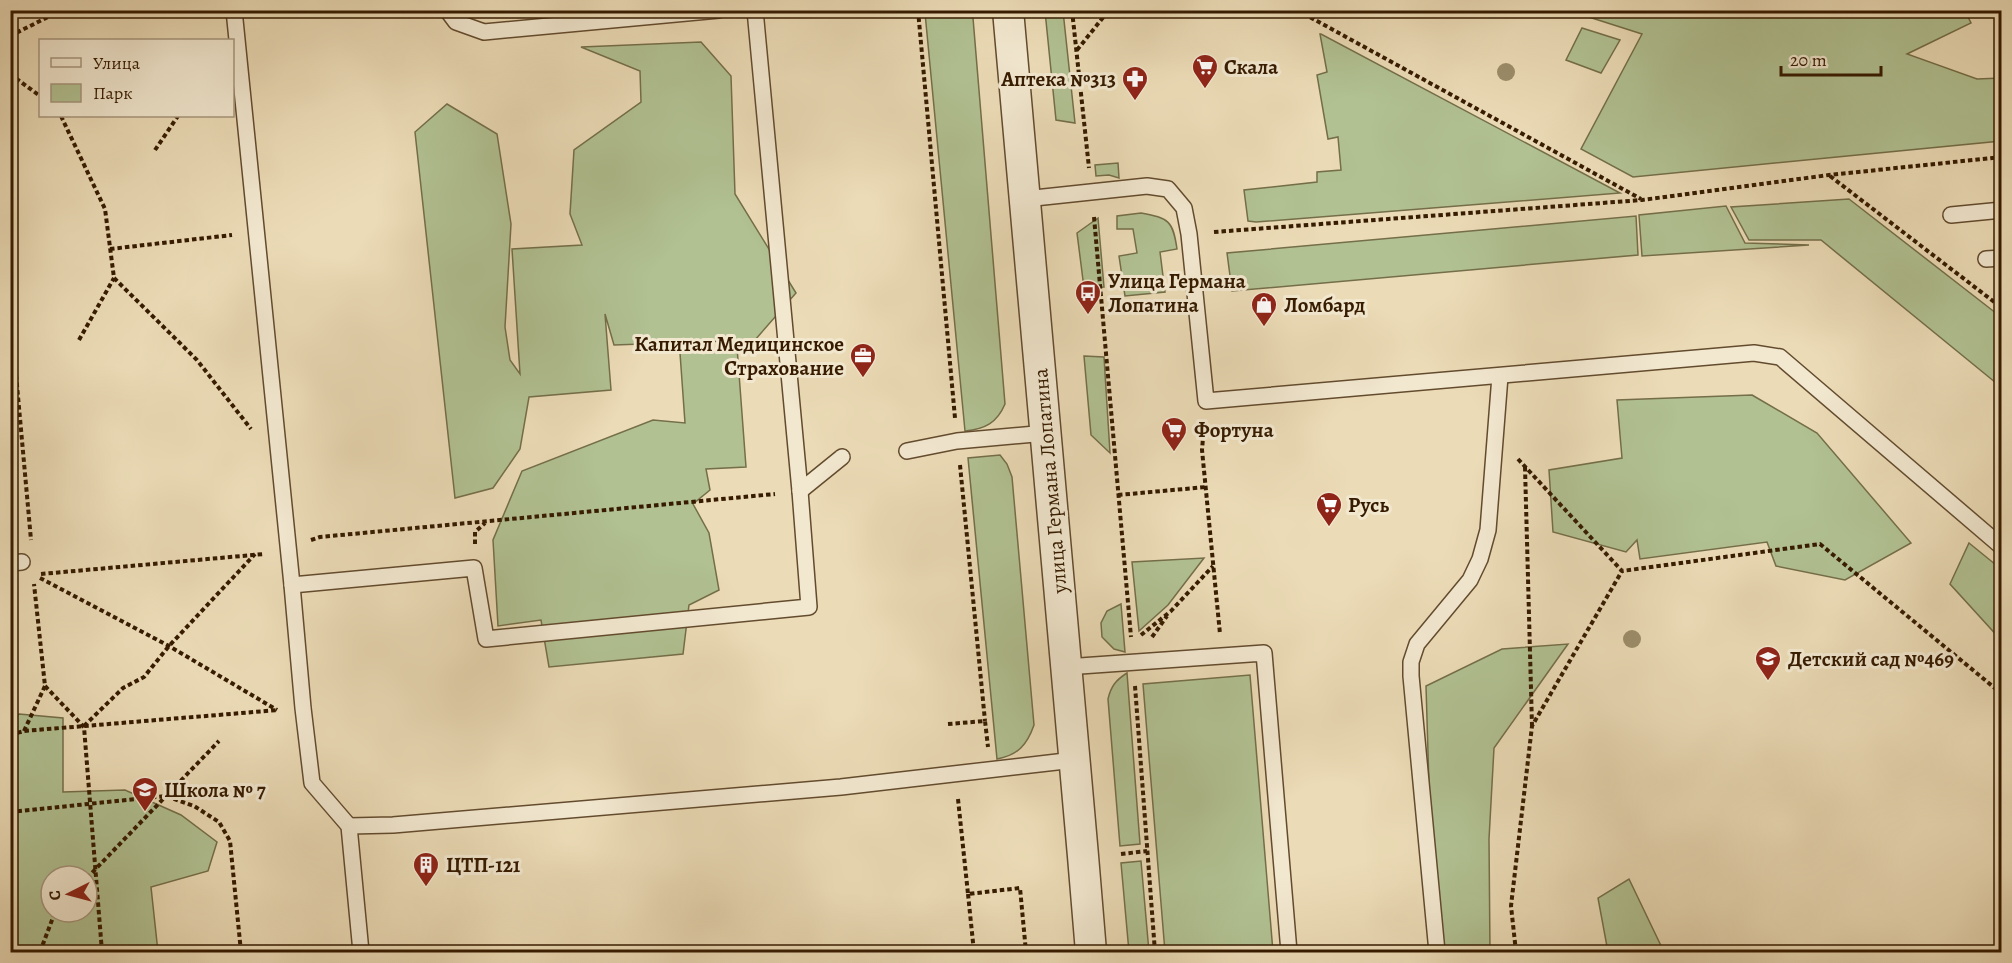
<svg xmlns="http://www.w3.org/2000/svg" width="2012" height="963" font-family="Alegreya,serif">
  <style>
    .green { fill: #b1c192; stroke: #746e49; stroke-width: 1.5; fill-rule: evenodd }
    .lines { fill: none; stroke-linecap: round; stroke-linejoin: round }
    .lane-casing { stroke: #634b2e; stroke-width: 18 }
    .street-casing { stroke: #634b2e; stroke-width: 33 }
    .path { stroke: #361b00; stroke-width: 4; stroke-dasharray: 4.5 3; stroke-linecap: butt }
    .lane { stroke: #f2e8d0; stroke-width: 15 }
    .street { stroke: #f2e8d0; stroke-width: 30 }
    .tree { fill: #9c8d6a }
    .labels { text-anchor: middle; stroke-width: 6; stroke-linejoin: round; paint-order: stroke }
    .poi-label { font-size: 21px; font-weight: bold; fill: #361b00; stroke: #f2e8d0; text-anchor: start }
    .street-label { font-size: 21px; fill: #361b00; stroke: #f2e8d0 }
  </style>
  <rect width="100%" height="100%" fill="#ebdbb6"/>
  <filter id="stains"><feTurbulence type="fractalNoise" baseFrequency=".00333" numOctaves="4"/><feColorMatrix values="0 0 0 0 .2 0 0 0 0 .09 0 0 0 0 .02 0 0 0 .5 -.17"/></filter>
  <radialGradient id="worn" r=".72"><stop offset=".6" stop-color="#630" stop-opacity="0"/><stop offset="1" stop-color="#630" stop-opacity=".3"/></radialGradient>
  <g class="green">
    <path d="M944 10 969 11 973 18 1005 404C997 423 985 429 965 431L925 13Z"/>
    <path d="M1045 11H1063L1075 123 1056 120Z"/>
    <path d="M1570 11H1965L1971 23 1907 54 1977 79 2001 78V141L1633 177 1581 149 1642 34Z"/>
    <path d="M1582 28 1620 40 1601 73 1566 60Z"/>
    <path d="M1320 34H1321L1620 193 1256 222 1248 221 1244 190 1317 182V172L1341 170 1338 137 1328 139 1317 75 1327 72Z"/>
    <path d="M701 42 731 76 735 194 796 293 755 340 614 345 605 314 611 390 529 397 520 449 493 488 455 498 415 132 447 104 497 134 511 224 505 327 510 360 520 374 512 249 582 245 570 214 574 150 641 102 640 71 581 47Z"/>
    <path d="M1118 163 1119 178 1109 175 1096 176 1095 165Z"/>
    <path d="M1849 199 2001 317V387L1821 240H1749L1731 207Z"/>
    <path d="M1726 206 1745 243 1809 245 1642 256 1639 215Z"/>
    <path d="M1141 213C1169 218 1173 221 1177 249L1160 252 1165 292 1125 296 1119 256 1137 253 1133 229H1117V216Z"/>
    <path d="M1636 216 1638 255 1232 291 1227 253Z"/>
    <path d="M1098 218 1104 287 1084 288 1077 233Z"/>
    <path d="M737 347 746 467 706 469 710 490 693 504 709 533 719 590 689 605 683 654 549 667 541 620 498 626 493 540 522 471 653 420 685 423 680 353Z"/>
    <path d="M1084 356 1104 357 1110 453 1091 435Z"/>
    <path d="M1752 395 1817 433 1911 543 1845 580 1776 566 1767 542 1640 559 1637 540 1626 552 1553 532 1549 470 1622 458 1617 400Z"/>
    <path d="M1000 455 1007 464 1012 477 1034 725C1027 745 1018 755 997 759L968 458Z"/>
    <path d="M1969 543 2001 569V640L1950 584Z"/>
    <path d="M1204 558 1168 605 1139 631 1132 562Z"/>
    <path d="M1121 604 1125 652 1114 649 1102 637 1101 623 1107 611Z"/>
    <path d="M1568 644 1494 748 1489 839 1490 952H1434L1426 686 1502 649Z"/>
    <path d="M1127 673 1140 844 1120 846 1108 699C1111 686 1116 680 1127 673Z"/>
    <path d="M1250 675 1273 952H1165L1143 684Z"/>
    <path d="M19 714 63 718V792L125 790 181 815 217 842 208 871 151 887 158 952H11L10 723ZM51 876H87V912H51Z"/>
    <path d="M1141 861 1149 952H1129L1121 863Z"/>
    <path d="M1629 879 1664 952H1608L1598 898Z"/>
  </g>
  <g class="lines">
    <defs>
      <g id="lane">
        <path d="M234 10 292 585 303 708 312 783 349 826 361 952"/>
        <path d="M447 10 456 22 484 32 719 10"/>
        <path d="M1025 199 1147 186 1168 189 1184 208 1189 234 1206 401 1754 353 1780 357 2002 547"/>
        <path d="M1951 215 2002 210"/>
        <path d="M1986 259 2002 258"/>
        <path d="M907 451 957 441 1046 433"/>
        <path d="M800 491 842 457"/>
        <path d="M10 563 22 562"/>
        <path d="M292 585 474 568 486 639 809 607 800 491 755 10"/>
        <path d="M1066 667 1264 653 1289 952"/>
        <path d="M349 826 393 825 841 787 1074 760"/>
        <path d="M1437 952 1411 676V662L1417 644 1470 580 1480 559 1488 530 1500 376"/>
      </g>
      <path id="street" d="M1008 10 1083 856 1091 952"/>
    </defs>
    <use href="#lane" class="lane-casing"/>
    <use href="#street" class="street-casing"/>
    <g class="path">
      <path d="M918 10 955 418"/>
      <path d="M1072 10 1089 168"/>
      <path d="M1221 10 1232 15 1274 10"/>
      <path d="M1297 10 1641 199"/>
      <path d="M10 36 62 10"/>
      <path d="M1077 50 1109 10"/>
      <path d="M10 74 40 96"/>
      <path d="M61 116 105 209 114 278 197 360 251 429"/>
      <path d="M155 150 178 116"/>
      <path d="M1830 176 2002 308"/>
      <path d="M1094 217 1131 637"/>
      <path d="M1214 232 1642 200 1829 175 2002 157"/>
      <path d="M110 249 232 235"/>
      <path d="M10 308 31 540"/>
      <path d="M79 340 114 278"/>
      <path d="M1204 426 1202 450 1220 634"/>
      <path d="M1518 459 1622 571 1820 544 2002 694"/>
      <path d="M960 465 985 721"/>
      <path d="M1525 467 1532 726"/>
      <path d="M1118 495 1206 487"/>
      <path d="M311 540 320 537 775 494"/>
      <path d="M475 544V532L485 523"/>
      <path d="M41 574 264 554"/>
      <path d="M40 578 169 646 277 710"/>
      <path d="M1141 635 1171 611 1213 566"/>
      <path d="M1152 637 1167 616"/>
      <path d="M45 686 84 727 102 952"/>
      <path d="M1135 686 1155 952"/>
      <path d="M948 724 985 721 988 747"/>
      <path d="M84 726 123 688 144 677 169 646 255 554"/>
      <path d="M24 731 45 686 34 584"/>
      <path d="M10 735 24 731 278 710"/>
      <path d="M958 799 968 894 1020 888 1026 952"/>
      <path d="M10 812 166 796 194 806 219 822 230 841 241 952"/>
      <path d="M1121 854 1147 851"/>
      <path d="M87 878 219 741"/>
      <path d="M968 894 974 952"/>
      <path d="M40 952 55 912"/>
      <path d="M1516 952 1511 906 1532 726 1622 571"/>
    </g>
    <use href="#lane" class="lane"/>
    <use href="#street" class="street"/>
  </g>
  <g class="tree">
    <circle cx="1506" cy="72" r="9"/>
    <circle cx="1632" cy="639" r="9"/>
  </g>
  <defs>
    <symbol id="supermarket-pin" viewBox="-11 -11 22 30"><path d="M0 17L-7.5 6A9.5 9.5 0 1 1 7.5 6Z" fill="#8f2418" stroke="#f2e8d0"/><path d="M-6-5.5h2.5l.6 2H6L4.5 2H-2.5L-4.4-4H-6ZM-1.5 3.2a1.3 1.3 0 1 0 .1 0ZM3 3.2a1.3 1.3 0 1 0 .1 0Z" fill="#fff"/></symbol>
    <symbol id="pharmacy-pin" viewBox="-11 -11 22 30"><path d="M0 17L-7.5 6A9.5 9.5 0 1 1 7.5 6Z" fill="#8f2418" stroke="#f2e8d0"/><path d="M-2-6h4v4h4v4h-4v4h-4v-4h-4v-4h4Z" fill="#fff"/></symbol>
    <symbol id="bus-pin" viewBox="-11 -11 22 30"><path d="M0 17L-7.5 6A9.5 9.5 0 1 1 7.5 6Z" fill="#8f2418" stroke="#f2e8d0"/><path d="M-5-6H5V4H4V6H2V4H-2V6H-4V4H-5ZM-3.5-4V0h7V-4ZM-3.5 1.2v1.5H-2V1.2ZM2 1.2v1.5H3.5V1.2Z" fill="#fff"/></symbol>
    <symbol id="shop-pin" viewBox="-11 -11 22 30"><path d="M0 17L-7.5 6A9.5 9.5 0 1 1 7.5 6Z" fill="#8f2418" stroke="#f2e8d0"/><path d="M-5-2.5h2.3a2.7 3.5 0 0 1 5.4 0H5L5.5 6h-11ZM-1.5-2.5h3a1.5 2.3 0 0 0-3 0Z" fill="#fff"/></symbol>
    <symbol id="office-pin" viewBox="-11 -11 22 30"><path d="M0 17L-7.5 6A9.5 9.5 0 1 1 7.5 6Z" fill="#8f2418" stroke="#f2e8d0"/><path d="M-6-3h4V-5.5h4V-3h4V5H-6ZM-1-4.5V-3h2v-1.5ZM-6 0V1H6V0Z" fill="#fff"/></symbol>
    <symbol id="school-pin" viewBox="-11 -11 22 30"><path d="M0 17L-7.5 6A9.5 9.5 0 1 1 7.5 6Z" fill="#8f2418" stroke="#f2e8d0"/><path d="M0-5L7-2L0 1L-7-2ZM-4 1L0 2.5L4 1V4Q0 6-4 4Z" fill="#fff"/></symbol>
    <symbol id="building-pin" viewBox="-11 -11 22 30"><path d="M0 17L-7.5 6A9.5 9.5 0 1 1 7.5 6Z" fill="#8f2418" stroke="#f2e8d0"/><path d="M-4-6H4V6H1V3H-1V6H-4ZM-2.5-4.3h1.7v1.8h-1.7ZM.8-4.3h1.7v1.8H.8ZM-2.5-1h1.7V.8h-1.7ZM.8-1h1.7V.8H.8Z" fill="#fff"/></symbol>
  </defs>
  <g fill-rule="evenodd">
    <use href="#supermarket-pin" x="1190" y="52" width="30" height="40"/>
    <use href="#pharmacy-pin" x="1120" y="64" width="30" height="40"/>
    <use href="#bus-pin" x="1073" y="278" width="30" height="40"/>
    <use href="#shop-pin" x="1249" y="290" width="30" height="40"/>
    <use href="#office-pin" x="848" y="341" width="30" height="40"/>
    <use href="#supermarket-pin" x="1159" y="415" width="30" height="40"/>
    <use href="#supermarket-pin" x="1314" y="490" width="30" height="40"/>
    <use href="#school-pin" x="1753" y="644" width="30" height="40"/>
    <use href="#school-pin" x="130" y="775" width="30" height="40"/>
    <use href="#building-pin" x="411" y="850" width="30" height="40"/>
  </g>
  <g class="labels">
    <g class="poi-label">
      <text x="1224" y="74">Скала</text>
      <text x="1116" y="86" text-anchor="end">Аптека №313</text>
      <text x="1108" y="288">Улица Германа<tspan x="1108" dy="24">Лопатина</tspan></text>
      <text x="1284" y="312">Ломбард</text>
      <text x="844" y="351" text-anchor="end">Капитал Медицинское<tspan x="844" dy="24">Страхование</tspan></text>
      <text x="1194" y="437">Фортуна</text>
      <text x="1348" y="512">Русь</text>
      <text x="1788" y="666">Детский сад №469</text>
      <text x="164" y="797">Школа № 7</text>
      <text x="446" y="872">ЦТП-121</text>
    </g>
    <g class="street-label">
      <text transform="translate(1050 481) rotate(-95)" y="7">улица Германа Лопатина</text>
    </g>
  </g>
  <rect width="2012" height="963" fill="none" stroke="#ebdbb6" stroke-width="36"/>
  <rect x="12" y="12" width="1988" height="939" fill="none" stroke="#361b00" stroke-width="3"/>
  <rect x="18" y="18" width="1976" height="927" fill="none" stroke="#361b00" stroke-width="1.5"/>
  <rect x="39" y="39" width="195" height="78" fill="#f2e8d0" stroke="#a7967d" stroke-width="1.5"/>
  <rect x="51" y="58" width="30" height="9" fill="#f2e8d0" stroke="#a7967d" stroke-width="1.5"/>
  <text x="93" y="69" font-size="18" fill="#361b00">Улица</text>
  <rect x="51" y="84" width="30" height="18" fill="#b1c192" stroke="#a7967d" stroke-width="1.5"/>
  <text x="93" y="99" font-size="18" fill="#361b00">Парк</text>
  <g transform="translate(69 894) rotate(264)"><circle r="28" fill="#f2e8d0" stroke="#a7967d" stroke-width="1.5"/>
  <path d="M0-4.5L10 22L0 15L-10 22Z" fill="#8f2418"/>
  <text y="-9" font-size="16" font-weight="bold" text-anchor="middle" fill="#361b00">С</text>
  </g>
  <path d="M1781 66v9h100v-9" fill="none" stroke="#361b00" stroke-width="3"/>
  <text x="1790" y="66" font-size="18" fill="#361b00" stroke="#f2e8d0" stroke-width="4.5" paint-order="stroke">20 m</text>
  <rect width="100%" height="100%" filter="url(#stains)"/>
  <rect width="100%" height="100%" fill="url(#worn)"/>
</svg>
